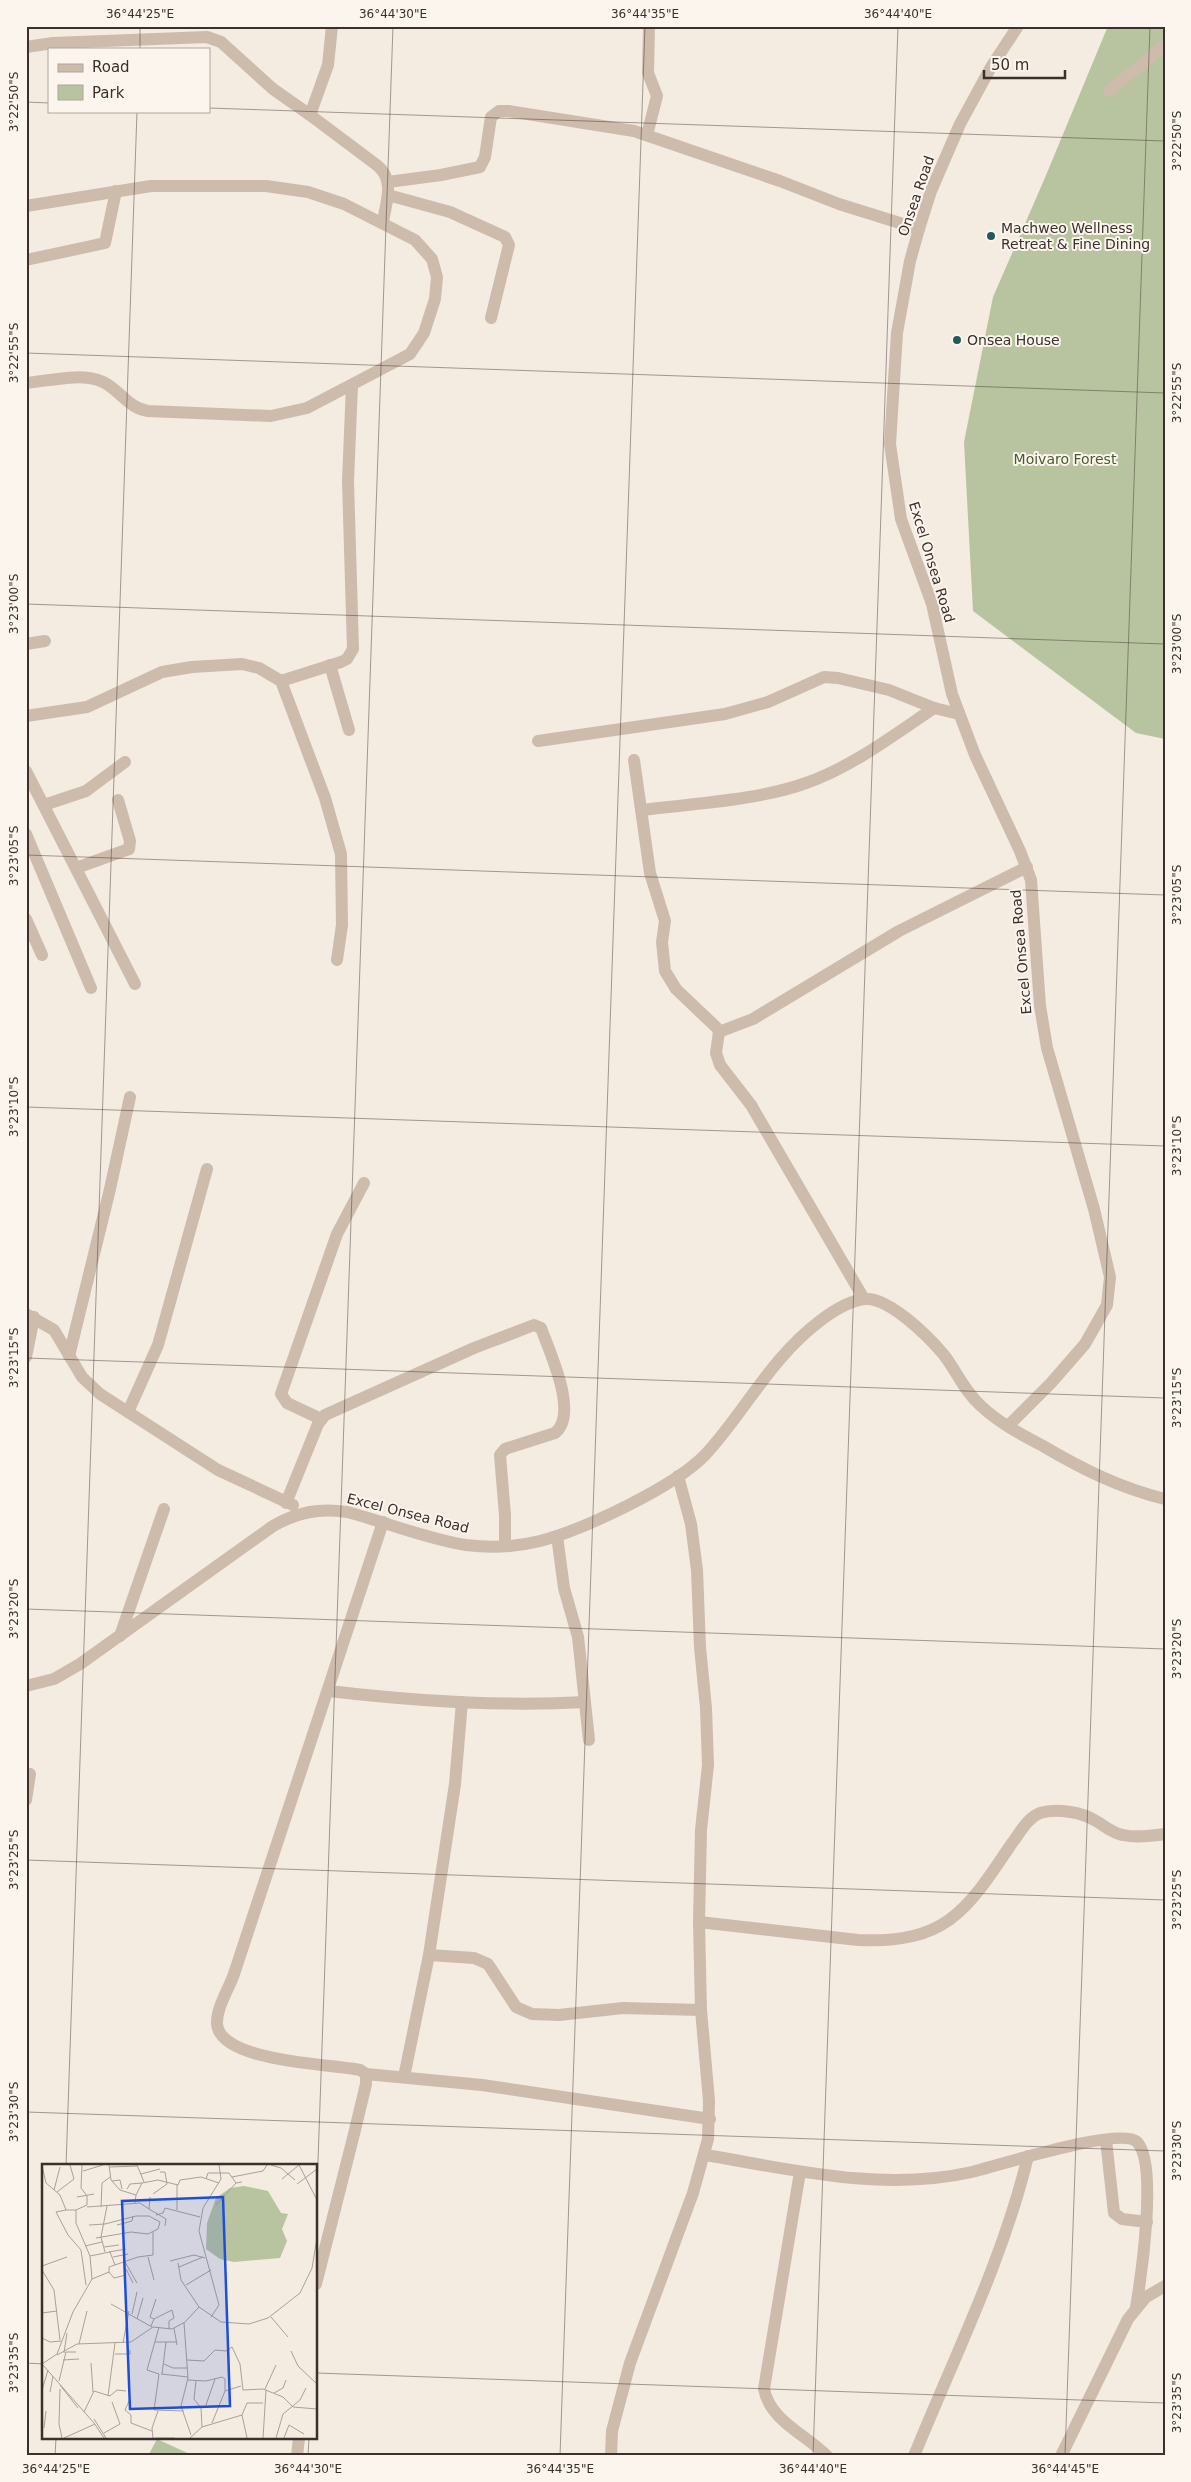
<svg xmlns="http://www.w3.org/2000/svg" width="1191" height="2482" font-family="'DejaVu Sans',sans-serif">
  <style>
    .green { fill: #b8c4a0 }
    .lines { fill: none; stroke-linecap: round; stroke-linejoin: round }
    .street { stroke: #cdbbac; stroke-width: 12 }
    .ticks { fill: none; stroke: #3b302b; stroke-width: 1; stroke-opacity: 0.45 }
    .poi-dot { fill: #1f5a5e; stroke: #fbf5ee; stroke-width: 2 }
    .labels { text-anchor: middle; stroke-width: 4; stroke-linejoin: round; paint-order: stroke }
    .street-label { font-size: 14px; fill: #3b302b; stroke: #fbf5ee }
    .poi-label { font-size: 14px; fill: #3b302b; stroke: #fbf5ee; text-anchor: start }
    .park-label { font-size: 14px; fill: #4a5a2e; stroke: #fbf5ee }
    .inset-road { fill: none; stroke: #aaa098; stroke-width: 1 }
    .view { fill: #1d4ed8; fill-opacity: 0.15; stroke: #1d4ed8; stroke-width: 2.5 }
    .inset-edge { fill: none; stroke: #3b302b; stroke-width: 2.5 }
    .neatline { fill: none; stroke: #3b302b; stroke-width: 2 }
    .ticks-label { font-size: 12px; text-anchor: middle; fill: #3b302b }
  </style>
  <rect width="100%" height="100%" fill="#f4ebe1"/>
  <g class="green">
    <path d="M1108 26H1165V739L1136 733 973 611 964 442 993 297 1044 180Z"/>
    <path d="M157 2439 194 2456H148Z"/>
  </g>
  <g class="lines">
    <g class="street">
      <path d="M332 26 328 65 310 115 378 166C395 181 386 202 383 222"/>
      <path d="M26 47 53 43 207 37 221 42 273 89 310 115"/>
      <path d="M1109 91 1165 45"/>
      <path d="M647 135 657 96 648 73 649 26"/>
      <path d="M388 182 441 175 480 167 485 157 491 117 499 111H508L634 131 780 181 839 204 919 229"/>
      <path d="M388 195 450 212 505 237 509 245 491 318"/>
      <path d="M26 206 151 186H266L308 192 344 204 415 240 432 259 437 277 435 299 424 333 410 354 307 408 271 416 148 411C128 408 120 390 103 382 81 372 49 381 26 383"/>
      <path d="M26 260 105 243 116 191"/>
      <path d="M26 644 45 641"/>
      <path d="M330 665 349 730"/>
      <path d="M281 681 341 662 347 659 353 649 348 481 352 385"/>
      <path d="M26 716 87 707 162 672 192 667 242 664 259 668 281 681 325 798 341 854 342 925 337 960"/>
      <path d="M538 741 725 714 768 702 824 677 838 678 889 690 934 708 959 714"/>
      <path d="M634 760 650 873 665 921 662 942 665 971 676 989 717 1028 719 1032 716 1053 720 1065 751 1105 864 1299"/>
      <path d="M26 771 135 984"/>
      <path d="M44 805 86 791 125 762"/>
      <path d="M641 810C691 804 760 800 806 783 852 767 894 735 934 708"/>
      <path d="M26 834 91 988"/>
      <path d="M76 868 129 849 130 841 118 800"/>
      <path d="M26 919 42 955"/>
      <path d="M719 1032 753 1019 899 931 1027 867"/>
      <path d="M26 1314 54 1330 82 1377 100 1394 218 1470 293 1505"/>
      <path d="M69 1356 110 1189 130 1097"/>
      <path d="M26 1357 34 1317"/>
      <path d="M128 1412 158 1345 207 1169"/>
      <path d="M321 1419 287 1403 281 1394 337 1234 364 1183"/>
      <path d="M1008 1426 1051 1383 1085 1344 1107 1305 1110 1277 1094 1209 1047 1048 1040 1006 1031 880 1020 851 975 755 952 694 932 604 901 519 890 444 897 333 910 261 919 229 931 191 960 124 991 67 1018 26"/>
      <path d="M286 1503 318 1424 325 1415 474 1348 534 1325 541 1328C550 1353 579 1414 555 1433L505 1449 500 1455 505 1515V1546"/>
      <path d="M557 1536 564 1588 578 1637 589 1740"/>
      <path d="M120 1636 164 1509"/>
      <path d="M26 1686 54 1679 80 1664 273 1526C298 1512 319 1508 347 1512 386 1522 426 1539 466 1545 490 1548 516 1547 540 1541 583 1530 674 1487 705 1455 733 1425 754 1389 781 1358 799 1337 836 1302 865 1299 889 1297 929 1337 944 1355 957 1372 964 1391 981 1406 999 1423 1022 1435 1043 1446 1082 1469 1120 1488 1165 1499"/>
      <path d="M329 1691C414 1701 499 1707 585 1702"/>
      <path d="M26 1800 30 1774"/>
      <path d="M699 1922 858 1940C947 1944 967 1910 1012 1843 1020 1833 1027 1818 1040 1813 1056 1808 1082 1812 1096 1821 1105 1826 1112 1833 1123 1835 1136 1838 1151 1836 1165 1834"/>
      <path d="M429 1955 474 1958 488 1964 516 2007 532 2014 559 2015 623 2008 701 2010"/>
      <path d="M366 2074 482 2085 710 2119"/>
      <path d="M404 2077 429 1955 455 1784 462 1702"/>
      <path d="M1106 2140 1114 2213 1122 2219 1147 2222"/>
      <path d="M706 2155C793 2170 883 2192 972 2172 997 2166 1121 2126 1137 2142 1158 2163 1141 2278 1136 2307"/>
      <path d="M800 2172 764 2389C770 2421 807 2435 827 2456"/>
      <path d="M316 2284 354 2134 366 2084V2074L360 2070C331 2064 220 2062 217 2024 216 2008 229 1989 234 1974L383 1522"/>
      <path d="M297 2456 299 2438"/>
      <path d="M611 2456 612 2431 630 2363 693 2193 708 2139 709 2101 701 2010 699 1922 701 1830 708 1765 706 1708 700 1647 697 1570 691 1524 678 1476"/>
      <path d="M914 2456C954 2357 1003 2260 1028 2156"/>
      <path d="M1061 2456 1128 2319 1146 2297 1165 2286"/>
    </g>
  </g>
  <path class="ticks" d="M140 49V26M26 102 49 103M209 108 1165 141M26 353 1165 393M26 604 1165 644M26 855 1165 895M26 1107 1165 1146M26 1358 1165 1398M26 1609 1165 1649M26 1860 1165 1900M26 2112 1165 2151M66 2166 137 111M316 2218 393 26M26 2363 44 2364M316 2373 1165 2403M55 2456 56 2438M308 2456 309 2438M560 2456 645 26M813 2456 898 26M1065 2456 1150 26"/>
  <g class="poi-dot">
    <circle cx="991" cy="236" r="5"/>
    <circle cx="957" cy="340" r="5"/>
  </g>
  <g class="labels">
    <g class="street-label">
      <text transform="translate(916 196) rotate(-71)" y="5">Onsea Road</text>
      <text transform="translate(932 562) rotate(73)" y="5">Excel Onsea Road</text>
      <text transform="translate(1021 952) rotate(-95)" y="5">Excel Onsea Road</text>
      <text transform="translate(408 1513) rotate(14)" y="5">Excel Onsea Road</text>
    </g>
    <g class="poi-label">
      <text x="1001" y="233">Machweo Wellness<tspan x="1001" dy="16">Retreat &amp; Fine Dining</tspan></text>
      <text x="967" y="345">Onsea House</text>
    </g>
    <g class="park-label">
      <text x="1065" y="464">Moivaro Forest</text>
    </g>
  </g>
  <g transform="translate(42 2164)">
    <rect width="275" height="275" fill="#f4ebe1"/>
    <path d="M202 22 226 27 239 49 246 50 240 65 245 77 238 94 192 98 178 95 164 85 165 59 174 34 188 24Z" fill="#b8c4a0"/>
    <path class="inset-road" d="M67 1 69 16 78 26 94 31 93 39M95 1 102 18M229 1 239 4 253 16M257 1 275 36M0 2 4 19 18 31 24 46H34M68 3 95 2M41 7 61 1M99 10 118 5M190 13 221 7 225 1M164 15 166 9H187L194 19M240 15 257 1M70 17 78 16 80 25M255 20 275 5M85 25 88 20 100 19M12 26 18 3M15 28 32 15 28 1M111 30 125 20 123 8H118M94 31 100 19 116 16 136 21 138 16 159 13 177 19M35 33 52 30M108 33 107 45 124 55 123 62M174 41 194 19 200 18M45 43 98 39 107 45M59 43 60 19 68 13M24 46 14 48 26 71 39 86 44 121M135 46V21M114 51 121 49 123 44 158 53M47 61 63 60 94 52H107L118 58 116 65 106 70 89 68 54 74M75 61 90 57 91 52M43 82 60 78M62 83 77 81M63 88 59 73 65 42M67 88 84 85M48 92 68 88 73 101M71 93 86 90M106 93 112 116M128 97 152 91 163 94M83 98 95 119M136 99 139 116 157 143 179 158 207 160 226 154 258 129 270 104 275 74M0 102 25 93M137 103 161 93M84 105 91 119M0 106 12 126 18 176M67 108 72 114 84 111M50 115 67 108V103L96 93 111 91V68M144 121 169 106M69 140 110 163M0 149 15 147M90 150 95 128M169 153 177 141 157 67 161 44 179 15 177 1M229 153 246 173M95 155 101 134M112 155 108 153 114 135M142 159 146 214 139 242 149 271M109 162 112 155 130 146 132 154 127 157V165M117 163 105 206 117 210 112 246 142 247M132 164 135 181M0 174 8 178 19 177M113 178H135M81 179 87 147M37 180 45 147M249 187 256 202 275 220M22 189 25 169M73 190H88V186M15 191 35 180 89 178 111 163 130 165 143 158 157 143M21 196 37 195M145 196 162 197 173 186 184 187 190 183 198 200 201 226 221 225 241 233 251 243 275 245M49 199 51 228M0 200 15 190 31 148 50 115 48 92 34 59V46L45 41V32L39 24 40 1M0 200 52 259 62 274M122 200 131 204H145M119 210 146 213M120 210 124 178M180 213 183 215V227M146 216 164 217 180 213M17 217 24 188H34M154 217 152 235 159 244 160 263M18 221 36 244M18 225 17 260 20 274M223 225 234 201M0 226 6 206M8 228 11 212M232 229 241 224 244 216M66 232 73 179M88 235 83 246 89 251V259L110 267M164 241 173 215M42 248 52 227 68 232 75 226 84 227M200 251 205 239H221M52 255 64 274M170 259 183 227 199 222M2 264 4 247M62 269 78 260 70 238M22 274 53 260M111 274 110 264 116 247M113 274H133M148 274 160 263 200 251 205 274M221 274 224 226M234 274 241 250 258 236 264 224M242 274 247 261 262 270"/>
    <path class="view" d="M181 33 188 242 88 245 80 37Z"/>
    <rect width="275" height="275" class="inset-edge"/>
  </g>
  <rect width="1191" height="2482" fill="none" stroke="#fbf5ee" stroke-width="55"/>
  <rect x="48" y="48" width="162" height="65" fill="#fbf5ee" stroke="#aea6a0"/>
  <rect x="58" y="64" width="25" height="8" fill="#cdbbac" stroke="#aea6a0"/>
  <text x="92" y="72" font-size="15" fill="#3b302b">Road</text>
  <rect x="58" y="85" width="25" height="15" fill="#b8c4a0" stroke="#aea6a0"/>
  <text x="92" y="98" font-size="15" fill="#3b302b">Park</text>
  <path d="M984 70v8h81v-8" fill="none" stroke="#3b302b" stroke-width="2.5"/>
  <text x="991" y="70" font-size="15" fill="#3b302b" stroke="#fbf5ee" stroke-width="4" paint-order="stroke">50 m</text>
  <rect x="28" y="28" width="1136" height="2426" class="neatline"/>
  <g class="ticks-label">
    <text x="140" y="18">36°44'25"E</text>
    <text x="393" y="18">36°44'30"E</text>
    <text x="645" y="18">36°44'35"E</text>
    <text x="898" y="18">36°44'40"E</text>
    <text transform="translate(14 102) rotate(-90)" y="4">3°22'50"S</text>
    <text transform="translate(1177 141) rotate(-90)" y="4">3°22'50"S</text>
    <text transform="translate(14 353) rotate(-90)" y="4">3°22'55"S</text>
    <text transform="translate(1177 393) rotate(-90)" y="4">3°22'55"S</text>
    <text transform="translate(14 604) rotate(-90)" y="4">3°23'00"S</text>
    <text transform="translate(1177 644) rotate(-90)" y="4">3°23'00"S</text>
    <text transform="translate(14 856) rotate(-90)" y="4">3°23'05"S</text>
    <text transform="translate(1177 895) rotate(-90)" y="4">3°23'05"S</text>
    <text transform="translate(14 1107) rotate(-90)" y="4">3°23'10"S</text>
    <text transform="translate(1177 1146) rotate(-90)" y="4">3°23'10"S</text>
    <text transform="translate(14 1358) rotate(-90)" y="4">3°23'15"S</text>
    <text transform="translate(1177 1398) rotate(-90)" y="4">3°23'15"S</text>
    <text transform="translate(14 1609) rotate(-90)" y="4">3°23'20"S</text>
    <text transform="translate(1177 1649) rotate(-90)" y="4">3°23'20"S</text>
    <text transform="translate(14 1860) rotate(-90)" y="4">3°23'25"S</text>
    <text transform="translate(1177 1900) rotate(-90)" y="4">3°23'25"S</text>
    <text transform="translate(14 2112) rotate(-90)" y="4">3°23'30"S</text>
    <text transform="translate(1177 2151) rotate(-90)" y="4">3°23'30"S</text>
    <text transform="translate(14 2363) rotate(-90)" y="4">3°23'35"S</text>
    <text transform="translate(1177 2403) rotate(-90)" y="4">3°23'35"S</text>
    <text x="56" y="2473">36°44'25"E</text>
    <text x="308" y="2473">36°44'30"E</text>
    <text x="560" y="2473">36°44'35"E</text>
    <text x="813" y="2473">36°44'40"E</text>
    <text x="1065" y="2473">36°44'45"E</text>
  </g>
</svg>
